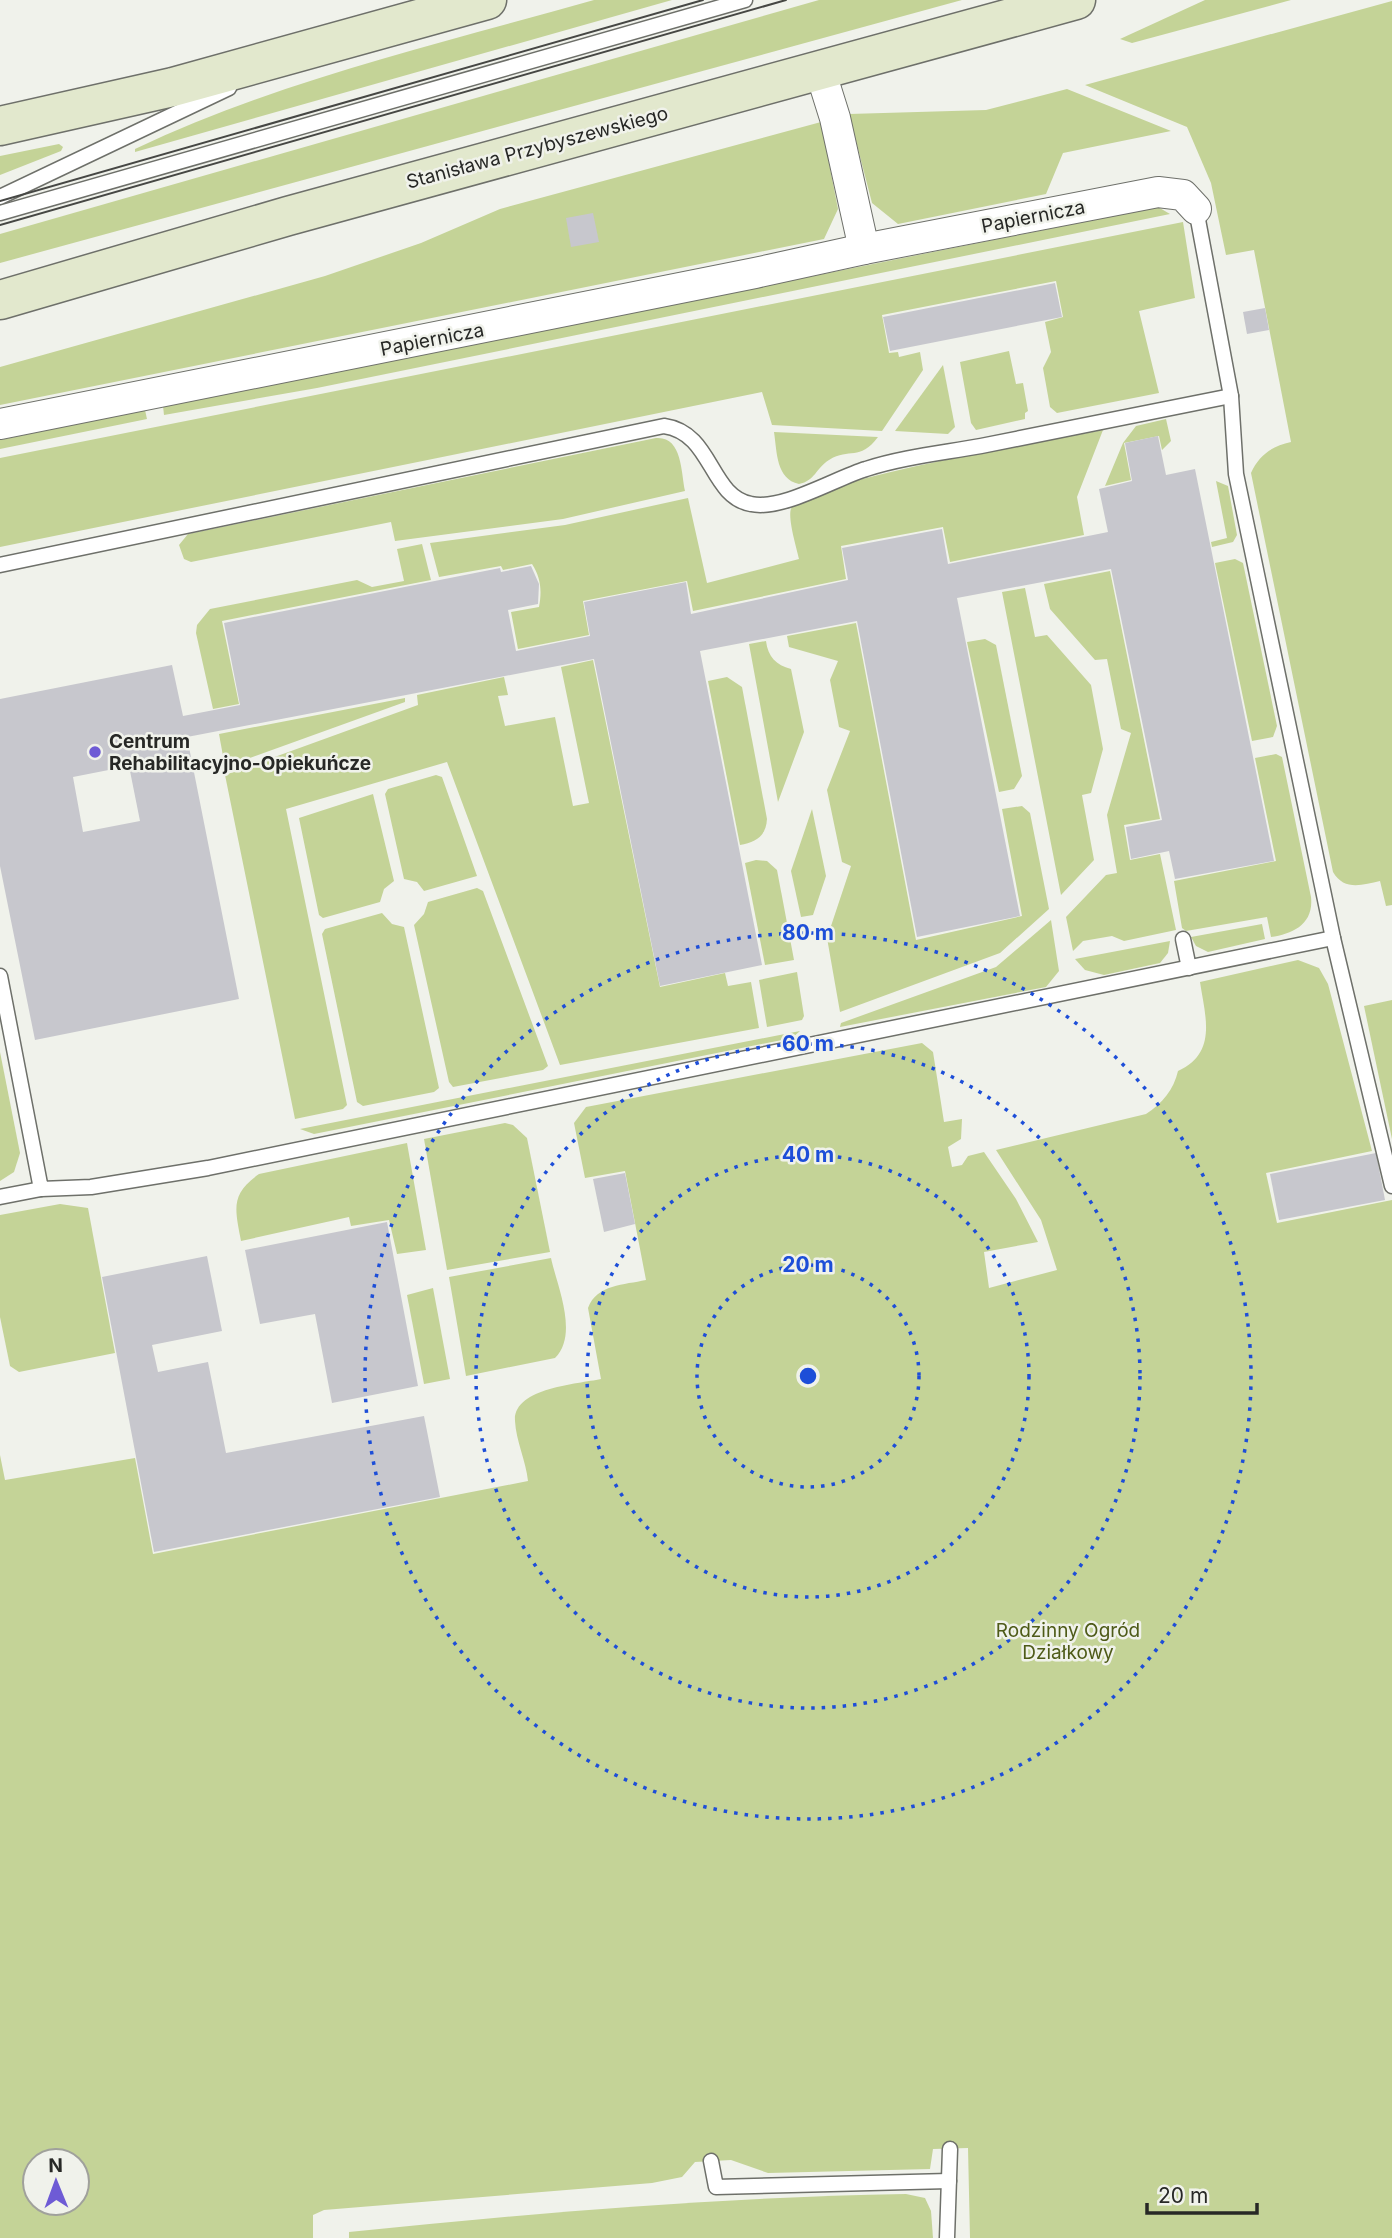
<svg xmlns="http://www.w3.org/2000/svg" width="1392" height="2238" font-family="Inter,sans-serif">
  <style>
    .green { fill: #c4d397; fill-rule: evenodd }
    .building { fill: #c7c7cd; fill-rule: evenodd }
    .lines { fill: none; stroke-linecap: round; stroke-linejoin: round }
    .lane-casing { stroke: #6e706a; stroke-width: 17 }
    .street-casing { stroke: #6e706a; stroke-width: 32 }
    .secondary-casing { stroke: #6e706a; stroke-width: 41 }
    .lane { stroke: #fff; stroke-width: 14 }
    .street { stroke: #fff; stroke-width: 30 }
    .secondary { stroke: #e2e8cd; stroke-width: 38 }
    .tram { stroke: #464744; stroke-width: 2 }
    .ring { fill: none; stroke: #1d4ed8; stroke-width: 3.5; stroke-dasharray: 3.5 7 }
    .poi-dot { fill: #6e5bd5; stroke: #f0f2eb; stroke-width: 2.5 }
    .labels { text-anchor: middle; stroke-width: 5; stroke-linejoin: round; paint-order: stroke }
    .street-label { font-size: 19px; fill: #272826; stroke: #f0f2eb }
    .poi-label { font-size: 19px; font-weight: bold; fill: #272826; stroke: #f0f2eb; text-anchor: start }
    .park-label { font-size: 19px; fill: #4e5b18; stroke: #f0f2eb }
    .centre { fill: #1d4ed8; stroke: #f0f2eb; stroke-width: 3.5 }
    .ring-label { font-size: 21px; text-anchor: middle; font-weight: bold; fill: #1d4ed8; stroke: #f0f2eb; stroke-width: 5; stroke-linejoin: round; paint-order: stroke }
  </style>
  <rect width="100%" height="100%" fill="#f0f2eb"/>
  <g class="green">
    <path d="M594 0H672L135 152V149C281 80 439 44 594 0Z"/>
    <path d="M819 0H962L0 263V234Z"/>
    <path d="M1205 0H1291L1132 43 1120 39Z"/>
    <path d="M1392 1V905L1386 906 1380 881C1362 885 1344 891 1333 872L1251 473C1259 455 1272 446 1291 442L1254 250 1226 255 1211 183 1187 127 1085 85Z"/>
    <path d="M1067 89 1171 131 1063 153 1046 194 898 224 872 203 849 114 986 110Z"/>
    <path d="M821 122 838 209 824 239 0 405V367L325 276 421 243 500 209Z"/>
    <path d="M59 144 63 147 61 151 0 175V156Z"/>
    <path d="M1158 207 1170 214 317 388 164 415 163 406Z"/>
    <path d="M1183 222 1195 298 1139 311 1159 393 1057 413 1050 407 1043 368 1051 352 1045 322 1063 317 1056 281 882 315 889 353 898 352 899 357 920 352 923 370 882 431 772 425 762 392 0 547V458Z"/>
    <path d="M1009 351 1016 384 1023 383 1028 411 1025 413V419L976 430 971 423 960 362Z"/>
    <path d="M943 365 955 427 948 434 895 431Z"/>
    <path d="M145 410 147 419 0 449V440Z"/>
    <path d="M1166 419 1171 441 1162 450 1159 436 1124 443 1131 480 1105 486 1123 443 1136 426Z"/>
    <path d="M1103 430 1077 497 1084 535 950 562 943 527 841 546 846 579 693 611 687 581 583 601 589 635 518 649 511 612 539 607C542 591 541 578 532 564L503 570 501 566 439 577 430 543 565 525 688 498 707 583 799 559C797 549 786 514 792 507 817 478 1054 440 1103 430Z"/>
    <path d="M774 432 878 437C859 462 850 447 829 460 816 468 815 481 799 484 776 479 777 452 774 432Z"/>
    <path d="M656 438C682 436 681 471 685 491L563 519 395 541 391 522 191 562 184 559 179 545 188 534Z"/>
    <path d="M1216 481 1228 486 1237 535 1233 542 1212 547 1211 542 1227 538Z"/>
    <path d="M422 544 431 580 222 621 239 704 213 709 196 633 197 625 210 609 357 580 372 587 404 581 397 549Z"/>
    <path d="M1235 559 1243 563 1277 726 1273 737 1252 741 1215 563Z"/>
    <path d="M1110 571 1160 819 1124 825 1130 860 1160 854 1176 930 1124 941 1112 936 1083 941 1073 951 1066 917 1106 875 1117 873 1107 815 1131 733 1121 729 1107 659 1095 660 1050 609 1044 584Z"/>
    <path d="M1025 588 1035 637 1047 635 1091 685 1103 749 1091 793 1082 795 1094 860 1061 895 1002 592Z"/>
    <path d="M856 623 916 940 1022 916 1002 809 1022 806 1030 813 1049 909 1000 953 840 1012 827 938 851 866 842 862 827 790 850 731 839 727 830 680 838 661 789 647 787 636Z"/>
    <path d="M985 639 996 645 1022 776 1014 789 999 792 967 642Z"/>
    <path d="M766 641C768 657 776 665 791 669L804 732 778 802 749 644Z"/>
    <path d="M593 660 660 987 725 973 728 986 751 982 759 1028 560 1065 447 762 286 809 347 1105 343 1109 295 1119 225 775 418 705 417 695 504 677 508 695 498 696 505 726 555 717 573 806 589 803 561 667Z"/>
    <path d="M727 677 742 687 767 819C766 837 755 842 740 845L708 681Z"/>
    <path d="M405 698V702L225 767 219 734Z"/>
    <path d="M1276 754 1282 757 1311 897C1314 924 1293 934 1271 937L1267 917 1186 931 1182 928 1174 881 1276 861 1255 758Z"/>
    <path d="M436 775 442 777 477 876 424 891 417 882 404 879 385 794 388 789Z"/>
    <path d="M373 794 394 881 384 889 380 902 323 918 319 915 299 818Z"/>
    <path d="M812 809 826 876 813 915 801 917 791 871Z"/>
    <path d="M756 860 767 861 777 870 794 960 765 965 745 863Z"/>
    <path d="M477 888 483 891 548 1066 543 1070 453 1087 449 1082 414 925 424 914 428 902Z"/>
    <path d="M382 913 392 924 404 927 439 1088 434 1092 363 1106 357 1102 322 934 325 929Z"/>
    <path d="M1051 920 1059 971 1046 987 840 1027 841 1023 996 967Z"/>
    <path d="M1262 924 1265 939 1208 952 1196 946 1191 937Z"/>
    <path d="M1170 941 1168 953 1160 963 1104 975 1085 970 1075 959Z"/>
    <path d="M1298 960 1319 968 1328 984 1372 1151 1266 1173 1277 1223 1392 1200V2238H970L968 2148 933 2149 930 2169 768 2173 731 2160 695 2162 682 2177 652 2183 324 2210 313 2215V2238H0V1455L5 1480 135 1458 153 1554 528 1481C526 1461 516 1441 515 1421 513 1388 577 1384 601 1379L588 1308C597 1284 624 1285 646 1280L625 1171 585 1178 574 1123 586 1107 922 1043 933 1052 944 1122 962 1119 961 1139 948 1147 952 1167 962 1165 968 1156 984 1152 1016 1199 1038 1242 984 1252 989 1288 1057 1270 1041 1220 996 1150 1146 1114C1162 1104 1174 1089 1178 1071 1218 1053 1205 1016 1200 982ZM35 2161H77V2203H35Z"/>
    <path d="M797 972 804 1016 802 1020 767 1027 759 980Z"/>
    <path d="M1392 1000V1139L1364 1006Z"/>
    <path d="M800 1031 792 1038 314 1134 300 1129Z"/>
    <path d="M0 1052 20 1153 14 1172 0 1181Z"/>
    <path d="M505 1123 513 1125 527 1138 550 1252 447 1270 424 1139Z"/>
    <path d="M407 1143 426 1250 397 1254 389 1220 351 1226 349 1217 241 1241C235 1209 230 1194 259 1174Z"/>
    <path d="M60 1204 88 1208 115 1353 19 1372 10 1366 0 1317V1215Z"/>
    <path d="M551 1258C557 1286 579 1334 555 1358L466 1376 449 1277Z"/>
    <path d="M433 1288 450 1379 424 1384 407 1295Z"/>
    <path d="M906 2194 925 2198 931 2211 933 2238H349V2232C534 2213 720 2197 906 2194Z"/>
  </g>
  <g class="building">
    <path d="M593 213 599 242 571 247 566 218Z"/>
    <path d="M1055 283 1062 317 890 351 883 317Z"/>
    <path d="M1265 308 1269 330 1247 334 1243 312Z"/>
    <path d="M1158 436 1166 475 1195 469 1274 861 1175 879 1169 851 1131 859 1126 827 1162 820 1111 569 957 598 1020 916 917 937 857 621 700 651 762 965 660 986 594 659 187 737 239 999 35 1040 0 866V699L172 665 183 716 240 705 224 623 500 568 501 572 531 566 539 584 538 604 508 610 516 651 590 636 584 602 686 582 691 614 848 580 842 548 942 529 948 564 1108 532 1099 489 1132 481 1125 443ZM129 766 140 821 83 832 73 777Z"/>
    <path d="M1376 1153 1385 1200 1279 1220 1270 1174Z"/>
    <path d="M625 1173 635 1224 604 1232 593 1179Z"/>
    <path d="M387 1222 418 1386 332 1403 315 1314 260 1324 245 1250Z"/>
    <path d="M207 1256 222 1331 152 1345 158 1372 208 1362 226 1453 424 1416 440 1497 154 1552 102 1277Z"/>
  </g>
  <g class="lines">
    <defs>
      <g id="lane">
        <path d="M0 197 229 88"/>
        <path d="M1196 209 1231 396 1236 474 1333 938 1392 1186"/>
        <path d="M0 213 745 0"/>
        <path d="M0 565 664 426C713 433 709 496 751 504 782 511 836 478 866 469 903 457 943 453 981 446 1064 429 1147 412 1231 396"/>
        <path d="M1183 939 1189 968"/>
        <path d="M0 976 41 1189 91 1187 208 1168 1333 938"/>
        <path d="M0 1197 41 1189"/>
        <path d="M711 2161 716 2187 949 2181"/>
        <path d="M947 2238 950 2149"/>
      </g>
      <g id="street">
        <path d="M864 249 1158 192 1183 195 1196 209"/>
        <path d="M0 424 755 273 864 249 835 118 820 70"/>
      </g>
      <g id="secondary">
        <path d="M0 126 173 87 487 0"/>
        <path d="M0 300 288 216 1076 0"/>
      </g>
    </defs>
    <use href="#lane" class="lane-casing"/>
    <use href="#street" class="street-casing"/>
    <use href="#secondary" class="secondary-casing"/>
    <use href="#lane" class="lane"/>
    <use href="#street" class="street"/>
    <use href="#secondary" class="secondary"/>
    <g class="tram">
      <path d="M0 201 703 0"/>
      <path d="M0 225 786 0"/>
    </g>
  </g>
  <g class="ring">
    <circle cx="808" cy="1376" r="111"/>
    <circle cx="808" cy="1376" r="221"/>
    <circle cx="808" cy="1376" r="332"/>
    <circle cx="808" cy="1376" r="443"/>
  </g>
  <circle class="poi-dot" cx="95" cy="752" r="7"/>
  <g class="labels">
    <g class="street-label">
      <text transform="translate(537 147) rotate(-15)" y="7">Stanisława Przybyszewskiego</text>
      <text transform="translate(1033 216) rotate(-11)" y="7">Papiernicza</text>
      <text transform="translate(432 339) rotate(-11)" y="7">Papiernicza</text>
    </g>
    <g class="poi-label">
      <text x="109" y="748">Centrum<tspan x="109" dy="22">Rehabilitacyjno-Opiekuńcze</tspan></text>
    </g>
    <g class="park-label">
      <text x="1068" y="1637">Rodzinny Ogród<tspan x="1068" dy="22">Działkowy</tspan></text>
    </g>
  </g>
  <circle cx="808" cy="1376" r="10" class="centre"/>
  <g class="ring-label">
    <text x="808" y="940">80 m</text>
    <text x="808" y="1051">60 m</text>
    <text x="808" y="1162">40 m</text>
    <text x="808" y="1272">20 m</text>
  </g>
  <g transform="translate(56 2182) rotate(359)"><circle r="33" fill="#f0f2eb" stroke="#a0a19c" stroke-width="2"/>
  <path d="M0-5L12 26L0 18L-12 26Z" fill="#6e5bd5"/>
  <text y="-10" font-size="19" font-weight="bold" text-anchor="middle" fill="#272826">N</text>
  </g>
  <path d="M1147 2203v10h110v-10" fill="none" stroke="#272826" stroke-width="3.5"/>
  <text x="1158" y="2203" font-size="21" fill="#272826" stroke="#f0f2eb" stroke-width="5" paint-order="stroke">20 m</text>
</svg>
